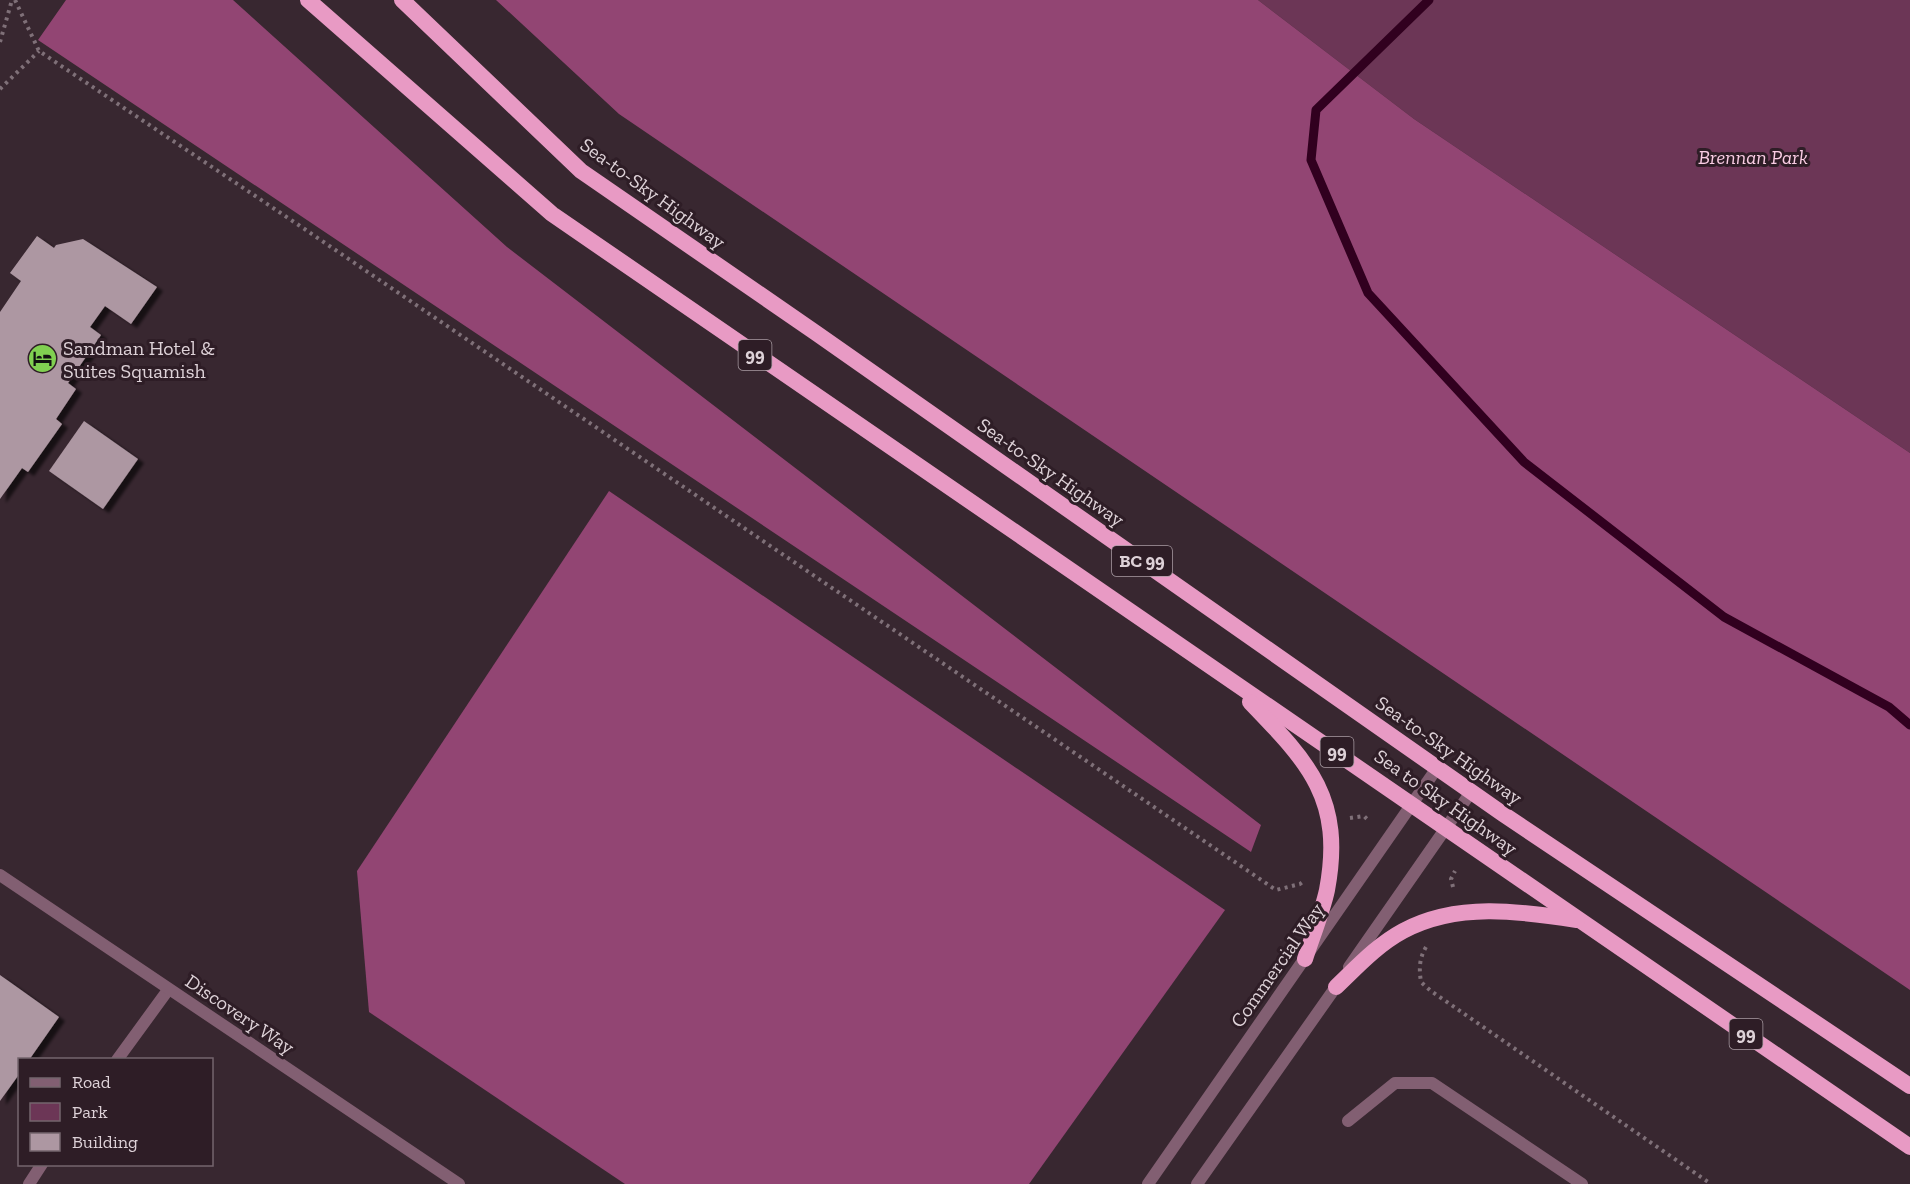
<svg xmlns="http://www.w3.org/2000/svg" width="1910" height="1184" font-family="'Zilla Slab',serif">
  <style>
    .green { fill: #6c3656 }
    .forest { fill: #924573 }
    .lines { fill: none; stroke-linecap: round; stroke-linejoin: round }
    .stream { stroke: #31001f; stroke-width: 9 }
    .building { fill: #ad97a2; filter: url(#shadow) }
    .path { stroke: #7f7078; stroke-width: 4; stroke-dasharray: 3 4.5; stroke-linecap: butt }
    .service { stroke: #825f72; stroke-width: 12 }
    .minor { stroke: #825f72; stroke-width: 12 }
    .tertiary { stroke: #825f72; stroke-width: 12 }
    .trunk { stroke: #e89ac4; stroke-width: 16 }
    .labels { text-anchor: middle; stroke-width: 6; stroke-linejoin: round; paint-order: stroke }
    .shield { fill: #2e1d26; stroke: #a99ca3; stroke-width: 1.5 }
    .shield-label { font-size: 18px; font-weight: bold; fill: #ded2d8 }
    .park-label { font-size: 20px; font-style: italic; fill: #facde4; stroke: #2e1d26 }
    .street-label { font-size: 20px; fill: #ded2d8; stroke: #2e1d26 }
    .poi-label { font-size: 20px; fill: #ded2d8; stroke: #2e1d26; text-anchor: start }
  </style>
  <defs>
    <filter id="shadow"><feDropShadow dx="6" dy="4" stdDeviation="1.5" flood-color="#0009"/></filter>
  </defs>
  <rect width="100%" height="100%" fill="#382730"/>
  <path class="green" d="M1258 0H1910V453L1414 119Z"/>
  <g class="forest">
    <path d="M66 0H233L507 247 1261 825 1251 852 38 40Z"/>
    <path d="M496 0H1258L1414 119 1910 453V990L619 114Z"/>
    <path d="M609 491 1225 910 1029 1184H625L369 1012 357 871Z"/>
  </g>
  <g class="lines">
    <path class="stream" d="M1429 0 1316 110 1311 160 1368 293 1524 462 1724 617 1889 707 1910 725"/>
  </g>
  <g class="building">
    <path d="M37 236 54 248 56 245 83 239 157 287 131 324 105 306 90 327 101 335 68 383 76 389 56 419 62 424 28 472 22 468 0 499V312L21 281 10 273Z"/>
    <path d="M84 421 138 459 103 509 49 471Z"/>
    <path d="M0 975 59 1017 29 1060H20V1073L0 1101Z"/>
  </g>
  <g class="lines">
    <g class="path">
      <path d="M15 0 39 51 306 230 1276 890 1300 884 1304 881"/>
      <path d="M0 42 12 0"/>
      <path d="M0 89 39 51"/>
      <path d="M1350 818 1364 816 1368 820"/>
      <path d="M1453 887 1451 879 1455 871"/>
      <path d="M1426 947C1419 959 1419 969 1421 982L1431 991 1711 1184"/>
    </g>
    <g class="service">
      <path d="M117 1060 168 990"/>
      <path d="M1348 1121 1395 1083H1432L1582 1184"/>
      <path d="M29 1184 42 1164"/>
    </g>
    <path class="minor" d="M0 875 459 1184"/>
    <g class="tertiary">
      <path d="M1349 967 1471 792"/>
      <path d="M1148 1184 1437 768"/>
      <path d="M1197 1184 1340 981"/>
    </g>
    <g class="trunk">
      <path d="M308 0 552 214 1910 1147"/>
      <path d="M402 0 581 171 816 333 1503 814 1910 1086"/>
      <path d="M1250 702C1309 763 1344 799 1327 890 1322 913 1312 937 1305 959"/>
      <path d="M1336 987C1357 967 1377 945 1403 931 1457 902 1519 911 1577 920"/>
    </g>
  </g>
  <defs>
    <symbol id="hotel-disc" viewBox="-11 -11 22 22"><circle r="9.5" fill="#80d051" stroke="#2e1d26"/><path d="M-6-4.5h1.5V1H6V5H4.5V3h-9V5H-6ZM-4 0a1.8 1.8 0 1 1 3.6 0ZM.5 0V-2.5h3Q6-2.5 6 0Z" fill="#111"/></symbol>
  </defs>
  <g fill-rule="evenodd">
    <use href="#hotel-disc" x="26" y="342" width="33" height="33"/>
  </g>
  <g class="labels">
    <g class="shield">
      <rect x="738.5" y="340" width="33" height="30" rx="4.5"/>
      <rect x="1112" y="546" width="60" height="30" rx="4.5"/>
      <rect x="1320.5" y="737" width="33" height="30" rx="4.5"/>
      <rect x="1729.5" y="1019" width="33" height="30" rx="4.5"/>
    </g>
    <g class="shield-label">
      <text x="755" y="361">99</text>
      <text x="1142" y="567">BC 99</text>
      <text x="1337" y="758">99</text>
      <text x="1746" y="1040">99</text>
    </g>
    <g class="park-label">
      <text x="1753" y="164">Brennan Park</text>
    </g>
    <g class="street-label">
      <text transform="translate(653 193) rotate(36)" y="7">Sea-to-Sky Highway</text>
      <text transform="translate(1051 472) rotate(35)" y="7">Sea-to-Sky Highway</text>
      <text transform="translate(1449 750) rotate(35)" y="7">Sea-to-Sky Highway</text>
      <text transform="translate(1446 802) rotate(35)" y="7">Sea to Sky Highway</text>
      <text transform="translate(1277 965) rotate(-55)" y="7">Commercial Way</text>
      <text transform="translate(240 1014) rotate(34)" y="7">Discovery Way</text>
    </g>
    <g class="poi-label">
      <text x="63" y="355">Sandman Hotel &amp;<tspan x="63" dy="23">Suites Squamish</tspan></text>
    </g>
  </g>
  <rect x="18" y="1058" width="195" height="108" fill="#2e1d26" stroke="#74656d" stroke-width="1.5"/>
  <rect x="30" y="1078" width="30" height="9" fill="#825f72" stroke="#74656d" stroke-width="1.5"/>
  <text x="72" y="1088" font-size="18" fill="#ded2d8">Road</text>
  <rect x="30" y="1103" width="30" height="18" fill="#6c3656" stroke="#74656d" stroke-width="1.5"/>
  <text x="72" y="1118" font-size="18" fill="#ded2d8">Park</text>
  <rect x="30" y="1133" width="30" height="18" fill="#ad97a2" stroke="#74656d" stroke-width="1.5"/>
  <text x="72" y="1148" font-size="18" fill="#ded2d8">Building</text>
</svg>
